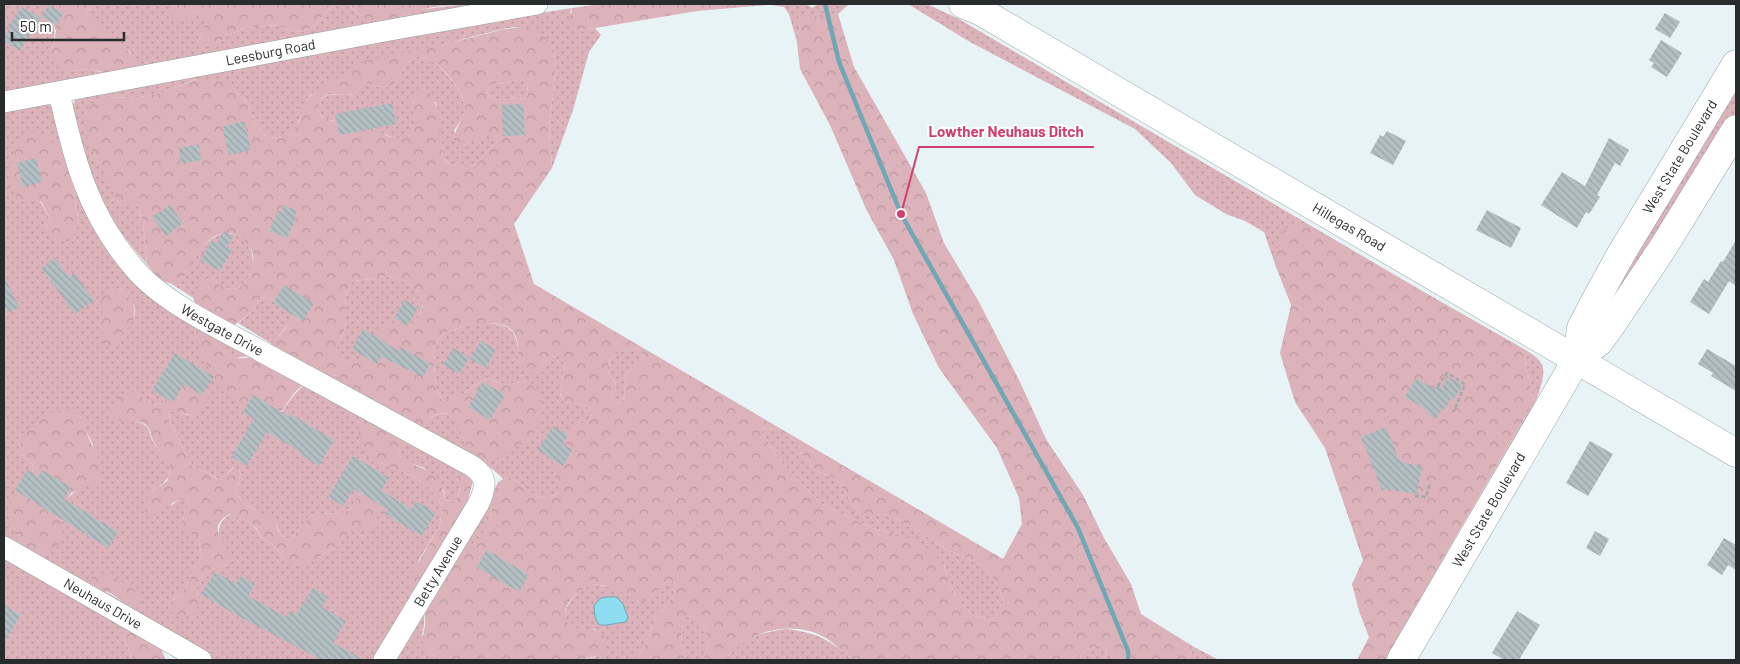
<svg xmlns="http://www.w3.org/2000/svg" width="1740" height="664" font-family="Barlow,sans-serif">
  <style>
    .grass { fill: url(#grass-dots); fill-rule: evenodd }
    .forest { fill: url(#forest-crowns); fill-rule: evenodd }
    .water { fill: #8edcef; stroke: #6fa7b5 }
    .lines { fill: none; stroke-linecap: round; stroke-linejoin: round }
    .stream { stroke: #6fa7b5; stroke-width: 4.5 }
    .building { fill: url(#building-back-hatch) }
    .minor-casing { stroke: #98a3a6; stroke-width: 22 }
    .major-casing { stroke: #98a3a6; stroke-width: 29 }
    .path { stroke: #a1a9ab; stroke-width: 2.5; stroke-dasharray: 4 2.5; stroke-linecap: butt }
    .minor { stroke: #fff; stroke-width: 21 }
    .major { stroke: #fff; stroke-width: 28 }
    .labels { text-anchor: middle; stroke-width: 4; stroke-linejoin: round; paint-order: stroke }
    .street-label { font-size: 14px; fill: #282c2d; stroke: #fff }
    .leader { fill: none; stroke: #ce416e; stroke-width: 2 }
    .callout-dot { fill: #ce416e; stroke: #fff; stroke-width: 2 }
    .callout-label { font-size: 15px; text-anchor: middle; font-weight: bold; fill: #ce416e; stroke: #fff; stroke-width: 4; stroke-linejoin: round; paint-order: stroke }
  </style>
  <defs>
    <pattern id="grass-dots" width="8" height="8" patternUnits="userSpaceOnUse" patternTransform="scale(1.25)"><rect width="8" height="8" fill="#dcb2bb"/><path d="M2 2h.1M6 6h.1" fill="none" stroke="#bd99a1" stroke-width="1.8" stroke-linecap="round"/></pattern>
    <pattern id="forest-crowns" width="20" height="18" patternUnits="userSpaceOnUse" patternTransform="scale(1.25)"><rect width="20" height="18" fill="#dcb2bb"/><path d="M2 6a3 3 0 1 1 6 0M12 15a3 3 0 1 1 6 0" fill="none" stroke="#bd99a1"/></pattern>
    <pattern id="building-back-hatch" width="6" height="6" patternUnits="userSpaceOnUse" patternTransform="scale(1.25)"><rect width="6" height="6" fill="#b3bfc2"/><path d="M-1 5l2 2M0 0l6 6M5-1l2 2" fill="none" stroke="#9aa4a7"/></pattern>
  </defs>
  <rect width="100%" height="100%" fill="#e8f3f6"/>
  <g class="grass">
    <path d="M4 4H37C56 22 57 25 52 51L69 71 89 69 112 75 4 93Z"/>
    <path d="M93 4H170V15L188 18 196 11 205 14V24L198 42 217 44 227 35 246 28 276 25 295 32 304 31 313 27 334 4H348L360 15 389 21 418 10 458 5 478 6 135 69 130 52 98 29 91 22 87 13Z"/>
    <path d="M778 4H807L812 8 818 4H849L838 14 822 13 817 17 800 23 797 42 789 14 784 7 772 5Z"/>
    <path d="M908 4H927L959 19 1451 308 1299 222 1278 261 1276 267 1264 232 1245 221 1226 214 1195 195 1171 163 1135 129 970 42Z"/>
    <path d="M572 8 570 12 578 30 595 28 601 35 589 52 573 110 552 168 549 128 556 66 553 46C546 42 526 28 519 27 501 24 328 80 313 93 303 101 304 112 298 123 295 128 291 133 287 138L267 137 254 122 247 103 233 88 196 79 160 94 140 97 101 98 91 149 102 167 138 205 143 224 147 264C127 243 99 204 90 177 83 155 77 132 71 110L75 100 82 96 459 26Z"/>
    <path d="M417 57C421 57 425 57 428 59 443 66 469 96 464 113 463 119 457 125 454 131L463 145 490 133 498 139 478 162 469 167H459L450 164 442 158 443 152 436 102 412 101C414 117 418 126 407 139 385 138 365 126 343 122 337 120 331 122 324 118 321 116 319 112 317 109L319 100C336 88 344 100 356 92 359 89 362 85 365 82 375 87 382 88 393 86L408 62Z"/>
    <path d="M1736 74V118L1595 327 1633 263 1636 254Z"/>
    <path d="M517 80H522L526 82 528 92 527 97 521 100 517 97C506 100 490 104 487 91L492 83 502 84Z"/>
    <path d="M46 104 54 107 67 160 40 201 50 219 46 228 79 225 72 178 81 203 100 239 195 322 196 339 282 412C295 392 312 370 338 376L342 385 365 410 378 462 415 477 431 489 442 505 440 525 419 560 413 596 375 660H213L4 540V110ZM119 288C153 318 127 324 100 339ZM174 386 189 415 170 411 169 420 191 465 200 470 209 473 218 479 227 474 233 467 241 473 236 493 245 505 254 509 277 526 281 535 290 540 309 517 319 513 340 514 349 510 360 493 369 496 350 531 337 546 320 556 313 562 285 559 272 544 261 537 256 529 249 522 231 514C209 526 222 546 229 565 204 569 192 577 199 604L168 603C194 589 187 575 202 557L198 537 182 519 187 511 189 501 179 499 172 505 151 492C165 482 171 480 170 461 164 455 157 449 153 442 148 429 150 425 135 421L138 394 154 405 163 403ZM55 411H75L93 444 80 489C64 496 59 513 63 531L19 544 17 534 12 526 34 467 28 459 20 454ZM110 576 131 588 132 607 106 592Z"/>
    <path d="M223 233C278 233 246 320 212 277L192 297 170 283 179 286C190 265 199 242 223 233Z"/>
    <path d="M382 276C402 278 434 292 419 316 415 323 411 326 403 328L396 323 363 358 354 363 345 360 337 355C335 339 342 341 345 328 349 310 340 299 353 281L373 279Z"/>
    <path d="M262 297 291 304 295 313 290 322 272 344 238 323 250 313Z"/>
    <path d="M474 323C503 323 519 323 518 358L537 372 549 357 559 356 565 364 560 394 565 402 585 405 593 411 590 420 572 429 554 473 559 482V492C535 509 528 483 507 477L503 479C489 462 442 440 421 428 430 417 435 412 449 414L455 422 527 381 506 385 487 378 453 400H442L436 388 433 348 438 340 445 333Z"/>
    <path d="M219 337 253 355C237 358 231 361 219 347Z"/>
    <path d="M633 347C641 351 645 352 643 361 638 367 627 370 625 378 621 388 631 395 618 404L611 397C613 394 617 390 616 386 616 381 610 378 609 373 603 358 622 349 633 347Z"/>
    <path d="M1524 349C1531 354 1541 358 1543 368 1548 397 1488 488 1471 516L1469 515 1534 401 1524 357Z"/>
    <path d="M759 428 778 429 794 440 804 457 817 471 836 479 859 513H878L897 519 915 528 947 550 984 566 996 582 1004 601 994 619 974 616 960 602 950 585 944 566 896 534 876 530 822 504 780 461Z"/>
    <path d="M410 438 462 468 456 473 460 492 455 501 445 500 444 490 424 468 406 461 399 454 403 445Z"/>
    <path d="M490 500C495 521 488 529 473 544H463Z"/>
    <path d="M4 555 130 628 123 638 134 660H4Z"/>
    <path d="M667 581 676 584C673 603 661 609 653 625 647 636 645 649 636 660H580L596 657V629C590 629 582 631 577 629 551 623 574 588 591 585 601 584 609 587 618 589 629 592 641 593 652 595L659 587Z"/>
    <path d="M422 607C425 617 425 624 422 634L429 652 442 660H390Z"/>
    <path d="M694 616C709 627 710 644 703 660H685L681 636 684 617Z"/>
    <path d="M787 629C819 633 829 640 853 660H725C741 638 761 632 787 629Z"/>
    <path d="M1100 644 1107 650 1106 660H1076L1086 650Z"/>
    <path d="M1194 647 1219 660H1188Z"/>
  </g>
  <g class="forest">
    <path d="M37 4H93L87 13C100 40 135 40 135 70L117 75 89 69 69 71 59 68 53 60 52 51 56 31 53 22Z"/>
    <path d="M170 4H334L313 27 304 31 295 32 276 25 246 28 227 35 217 44 207 46 198 42 205 24V14L196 11 188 18 178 21 170 15Z"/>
    <path d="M348 4H486C477 6 469 5 459 5 446 5 430 7 417 11 401 15 386 26 369 20 360 17 355 9 348 4Z"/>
    <path d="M601 4H778L697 11 595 28 578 30 570 21 572 8Z"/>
    <path d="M827 12 838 14 854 67 926 193 944 243 979 302 1020 382 1046 439 1083 495 1104 538 1131 584 1141 614 1194 647 1188 660H1106L1107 650 1100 644 1086 650 1076 660H853C844 653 835 644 826 638 793 619 747 630 725 660H703C710 644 709 627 694 616L684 617 681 636 685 660H636C645 649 647 636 653 625 661 609 673 603 676 584L667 581 645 601C621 596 599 572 576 594 573 597 569 601 567 606 565 612 564 619 569 624 578 635 595 623 604 635 609 641 607 648 605 654L580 660H442L429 652 423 644C422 637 424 632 425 625 427 610 417 600 409 590V579L440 525 442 505 431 489 415 477 378 462 363 449 358 429 365 410 342 385 337 376C320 372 303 382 292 396 286 404 283 411 275 418L256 414 227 391 214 377 202 358 196 339 194 300 192 296 203 280 212 277C226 295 244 293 251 270 252 266 254 259 253 255 252 248 245 240 240 237 210 219 190 266 179 286L159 280 147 264 143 224 138 205 118 203 102 167 91 149 85 130 86 110 101 98 140 97 159 94 197 79 216 78 233 88 247 103 254 122 267 137 287 138 299 122 305 103 314 92 365 61 384 55 443 45 500 30 520 27 539 31 553 46 556 66 549 128 552 168 514 224 534 284 1003 559 1022 524 1019 498 997 448 939 368 913 314 894 260 866 209 830 125 800 69 797 42 800 23 808 14 817 17 822 13ZM417 57C421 57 425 57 428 59 443 66 468 94 464 112 462 123 455 126 454 141L463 145 490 134 498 139 478 162 469 167H459L450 164 442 158 443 152C440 130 441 101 424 86 399 102 425 117 407 139L387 136 362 121H332L322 117 317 109 320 99C336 88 344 100 356 92 359 89 362 85 365 82 375 87 382 88 393 86L408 62ZM517 80C526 80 530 88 527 97L521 100 517 97C506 100 490 104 487 91L492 83 502 84ZM382 276C401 278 434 292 419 316 415 323 411 326 403 327L396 323 387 322C373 337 372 351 355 363L345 360 337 354C335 339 342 341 345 328 349 310 340 299 353 281L373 279ZM262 297 291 304 295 313C282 338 246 378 219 347V337L250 313ZM474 323C495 323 517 320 518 348 518 355 518 361 519 368L527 374 537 372 549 357 559 356 565 364 560 393 565 402 585 405 593 411 590 420C584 423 577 425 572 428 562 435 552 454 553 466 554 476 559 481 559 492 535 509 528 483 507 477L498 482 490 500C495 521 487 529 473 544H463L468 500 473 481 464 466 456 473 460 492 455 501 445 500C441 464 419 474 399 454 404 443 409 440 417 433 430 422 428 411 449 414 459 426 462 447 475 457 488 467 501 456 513 449 518 446 523 444 527 441 546 426 547 395 527 381L506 385 487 378 453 400 441 399 436 387 433 348 438 340 445 333ZM633 347C641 351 645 352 643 361 638 367 627 370 625 378 621 388 631 395 618 404L611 397C613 394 617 390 616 386 616 381 610 378 609 373 603 358 622 349 633 347ZM759 428 778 429 794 440 804 457 817 471 836 479 859 513H878L897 519 915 528 947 550 984 566 996 582 1004 601 994 619 974 616 960 602 950 585 944 566 931 550 915 540 896 534 876 530 822 504 780 461Z"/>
    <path d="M27 131 47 134 61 148 70 165 79 225 68 242 49 236 46 228 50 219 41 201 20 202 9 186 14 146Z"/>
    <path d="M1299 221 1524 349V357L1534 401 1385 660H1357L1369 637 1359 611 1352 584 1363 560 1325 448 1295 402 1280 353 1291 305 1276 267 1278 241 1285 229Z"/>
    <path d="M119 288C147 312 132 321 115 346H107L100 338 103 329 102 298 109 291Z"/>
    <path d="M184 382 203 389 208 396C204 420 189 415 170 411L169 420 191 465 200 470 209 473 217 479 227 474 234 467 241 473 236 493 245 505 272 518 281 535 290 540 309 517 319 513 340 514 349 510 360 493 377 498C381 510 378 529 363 531 359 532 354 531 350 531L337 546 320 556 313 562 303 565 293 564 285 559 272 544 261 537 256 528 249 522 230 514C207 527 222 537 229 553 230 557 229 561 229 565 204 569 192 577 199 604L195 613C184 616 177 616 168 610V603C193 590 187 575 202 557L198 537 181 527C182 517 187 510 189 501L179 499 154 515 145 511V501L151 492 167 481 170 471V461C164 456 158 450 154 443 151 437 151 430 146 425 134 415 124 430 110 413 113 401 118 397 128 391L138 394 154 405 163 403 174 386Z"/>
    <path d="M55 411H75L83 416C85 422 85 430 88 436 96 455 103 461 98 483L71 493C68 499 63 505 62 511 60 518 63 524 63 531 63 545 50 556 36 554 31 553 24 547 19 544 17 533 9 525 8 514 5 495 29 488 34 467L28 459 20 454C20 432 36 419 55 411Z"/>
    <path d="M95 573C109 571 123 584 135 590 139 596 142 601 138 608 126 606 119 598 108 592 103 590 98 589 93 586L90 581 92 577Z"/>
    <path d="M130 628 158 642 166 660H134L123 638 122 629Z"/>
  </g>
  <path class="water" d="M606 597H616L623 604 628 617 626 622C603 624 595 634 594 605L601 598Z"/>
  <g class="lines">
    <path class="stream" d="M825 4 839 62 901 214 1078 528 1128 651V660"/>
  </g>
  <g class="building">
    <path d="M48 5 63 13 57 25 42 17Z"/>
    <path d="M22 7 41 18 20 51 4 41V38L10 28 8 26Z"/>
    <path d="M1665 13 1680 22 1670 38 1655 29Z"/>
    <path d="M1661 40 1682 53 1667 77 1651 67 1654 63 1649 60Z"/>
    <path d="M392 103 396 124 339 135 335 114Z"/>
    <path d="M523 104 525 135 503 136 502 105Z"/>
    <path d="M244 121 251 150 229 155 222 127Z"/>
    <path d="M1387 131 1406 141 1393 165 1370 153 1380 135 1383 137Z"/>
    <path d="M1609 138 1629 150 1620 166 1615 163 1597 195 1600 197 1589 214 1586 212 1577 228 1541 205 1562 172 1585 186Z"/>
    <path d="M199 144 201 160 181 164 179 148Z"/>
    <path d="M36 158 42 182 23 187 17 163Z"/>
    <path d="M170 205 183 223 166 236 152 217Z"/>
    <path d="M284 205 297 211 294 217 296 218 287 238 269 231 278 211 281 212Z"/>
    <path d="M1487 210 1521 228 1511 248 1476 230Z"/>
    <path d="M224 231 233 236 227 247 232 250 220 271 200 260 212 240 217 243Z"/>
    <path d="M1736 240V286L1729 281 1709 314 1690 302 1704 279 1708 282 1721 261 1723 262Z"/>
    <path d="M55 258 69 277 74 273 94 300 75 314 41 268Z"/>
    <path d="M4 276 19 307 8 313 4 304Z"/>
    <path d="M284 285 314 303 303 321 273 303Z"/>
    <path d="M405 300 418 308 407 326 394 318Z"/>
    <path d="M363 329 399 351 401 347 430 364 423 377 382 357 377 364 352 349Z"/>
    <path d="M481 341 496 350 485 368 470 359Z"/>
    <path d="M453 348 469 358 459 374 443 365Z"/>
    <path d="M1707 349 1736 366V391L1711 376 1713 373 1698 364Z"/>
    <path d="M175 353 214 377 202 395 184 384 173 402 152 390Z"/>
    <path d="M1448 377 1462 385 1453 401 1451 399 1444 410 1442 408 1436 419 1427 413V410L1405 397 1416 378 1435 389 1437 385 1441 388Z"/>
    <path d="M483 382 505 395 490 420 468 407Z"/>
    <path d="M253 395 289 417 290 414 334 440 319 466 300 455 301 452 267 432 247 466 231 457 254 419 243 412Z"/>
    <path d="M553 426 568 435 563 444 572 450 563 466 538 450Z"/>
    <path d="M1386 427 1400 462 1403 461 1405 463 1422 466 1417 494 1386 489 1382 491 1361 437Z"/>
    <path d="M1590 441 1613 454 1588 496 1566 483Z"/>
    <path d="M353 456 389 478 381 490 411 509 416 501 436 513 421 536 384 513 387 509 354 489 343 506 328 497Z"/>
    <path d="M27 470 38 477 42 470 71 487 64 499 118 532 108 548 15 490Z"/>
    <path d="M1595 531 1609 539 1600 556 1586 548Z"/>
    <path d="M1724 538 1736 545V570L1728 565 1722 575 1707 565Z"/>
    <path d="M487 550 529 575 519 592 477 567Z"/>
    <path d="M215 572 236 584 241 576 255 584 248 596 286 617 289 611 296 615 313 588 328 597 322 607 346 621 333 643 364 660H322L236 615 201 594Z"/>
    <path d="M4 605 21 615 4 643Z"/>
    <path d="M1517 611 1540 625 1519 660H1504L1492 653Z"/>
  </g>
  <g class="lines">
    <defs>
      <g id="minor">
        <path id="s1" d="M59 93C75 161 87 213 134 268 164 304 225 331 266 354 335 391 404 429 472 466 488 477 486 487 479 503L384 660"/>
        <path id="s2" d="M4 102 390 30 537 4"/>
        <path id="s3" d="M4 547 201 660"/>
      </g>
      <g id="major">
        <path id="s4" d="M963 4 980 11 1736 453"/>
        <path id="s5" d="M1577 359 1581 328 1599 294 1621 254 1736 64"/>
        <path id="s6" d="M1401 660 1577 359 1599 342 1614 321 1664 246 1736 129"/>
      </g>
    </defs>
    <use href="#minor" class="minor-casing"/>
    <use href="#major" class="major-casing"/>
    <g class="path">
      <path d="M1438 386 1447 373 1465 384 1454 411"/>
      <path d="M1415 496 1426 497 1430 483"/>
    </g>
    <use href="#minor" class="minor"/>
    <use href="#major" class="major"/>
  </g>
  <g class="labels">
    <g class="street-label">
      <text dy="5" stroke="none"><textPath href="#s2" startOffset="271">Leesburg Road</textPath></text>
      <text dy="5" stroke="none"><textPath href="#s5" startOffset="229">West State Boulevard</textPath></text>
      <text dy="5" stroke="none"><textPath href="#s4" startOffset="446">Hillegas Road</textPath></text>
      <text dy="5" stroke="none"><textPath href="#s1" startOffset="301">Westgate Drive</textPath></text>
      <text dy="5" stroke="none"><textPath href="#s6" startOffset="174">West State Boulevard</textPath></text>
      <text transform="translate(438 571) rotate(-59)" y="5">Betty Avenue</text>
      <text dy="5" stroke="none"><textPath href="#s3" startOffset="114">Neuhaus Drive</textPath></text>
    </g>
  </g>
  <path class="leader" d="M901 214L919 147H1094"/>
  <circle class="callout-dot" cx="901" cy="214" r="5"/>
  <g class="callout-label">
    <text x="1006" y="137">Lowther Neuhaus Ditch</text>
  </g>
  <rect width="1740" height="664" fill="none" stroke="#282c2d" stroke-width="10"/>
  <path d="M12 32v8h112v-8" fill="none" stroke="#282c2d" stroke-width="2.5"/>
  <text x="20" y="32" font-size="15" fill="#282c2d" stroke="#ffffff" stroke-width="4" paint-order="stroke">50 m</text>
</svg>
